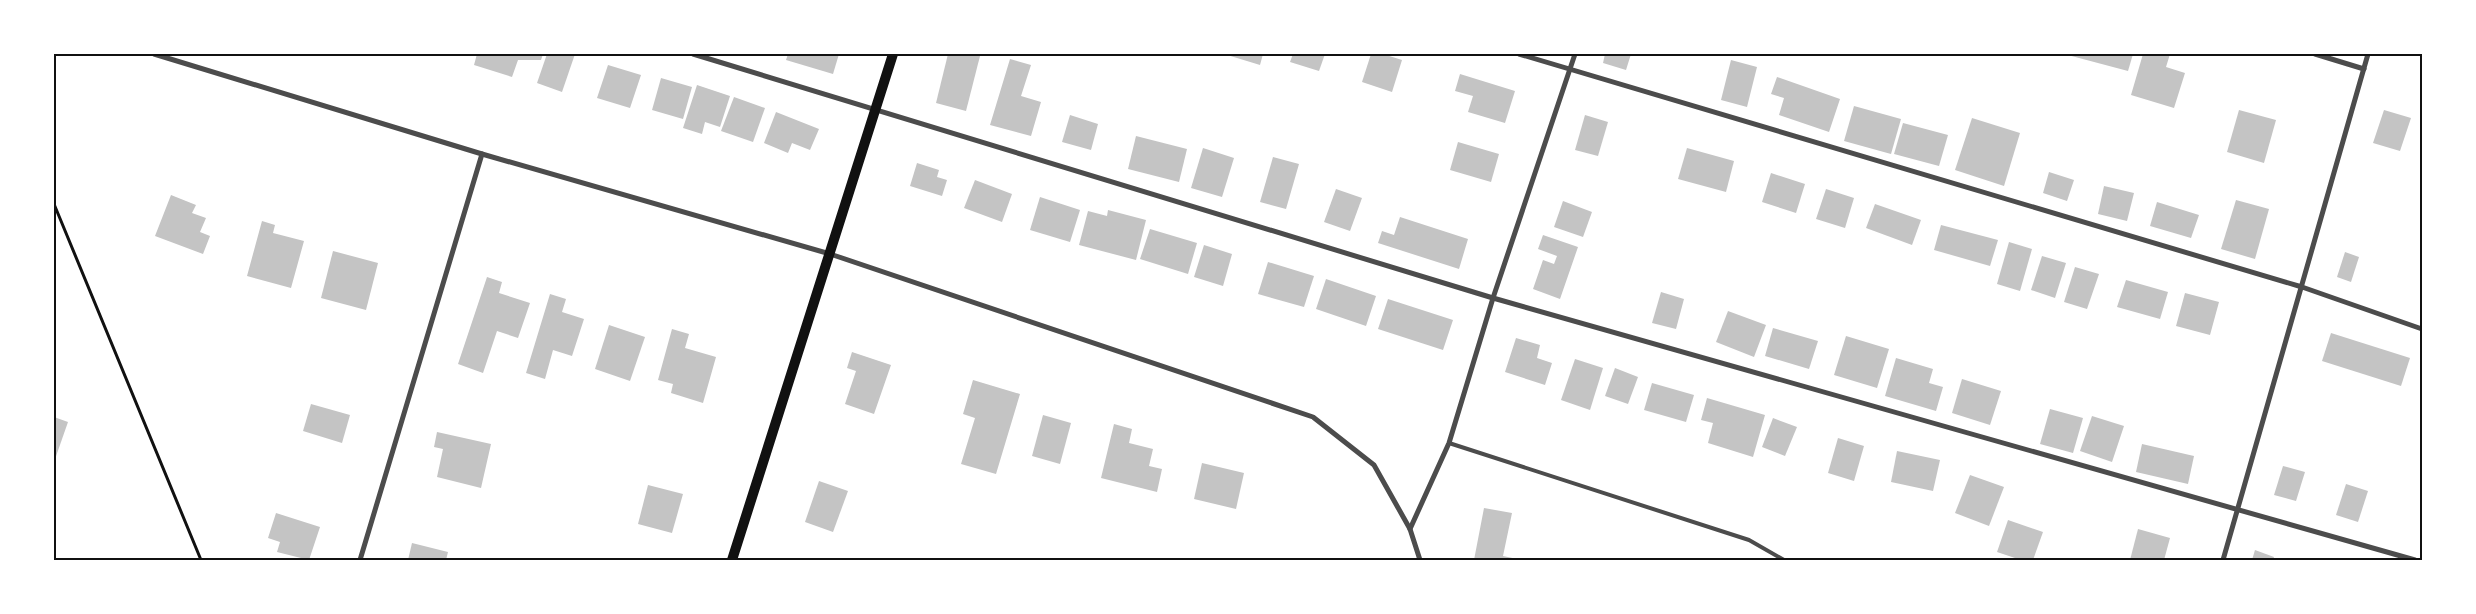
<svg xmlns="http://www.w3.org/2000/svg" width="2476" height="614" font-family="'Nunito Sans',sans-serif">
  <style>
    .building { fill: #c4c4c4 }
    .lines { fill: none; stroke-linecap: round; stroke-linejoin: round }
    .path { stroke: #111; stroke-width: 3 }
    .service { stroke: #4c4c4c; stroke-width: 4 }
    .minor { stroke: #4c4c4c; stroke-width: 5 }
    .secondary { stroke: #111; stroke-width: 10 }
    .neatline { fill: none; stroke: #111; stroke-width: 2 }
  </style>
  <rect width="100%" height="100%" fill="#fff"/>
  <g class="building">
    <path d="M477 54H543L541 60H518L512 77 474 65Z"/>
    <path d="M547 54H575L562 92 537 83Z"/>
    <path d="M788 54H839L833 74 786 60Z"/>
    <path d="M948 54 980 56 966 111 936 103Z"/>
    <path d="M1224 54H1263L1260 65Z"/>
    <path d="M1293 54H1325L1319 71 1290 62Z"/>
    <path d="M1371 54H1383L1402 60 1392 92 1362 82Z"/>
    <path d="M1605 54H1631L1626 70 1603 63Z"/>
    <path d="M2064 54H2133L2128 71Z"/>
    <path d="M2143 54H2170L2166 67 2185 73 2174 108 2131 95Z"/>
    <path d="M1010 59 1031 65 1021 96 1041 102 1031 136 990 125Z"/>
    <path d="M1731 60 1757 67 1747 107 1721 100Z"/>
    <path d="M608 65 641 75 630 108 597 98Z"/>
    <path d="M1460 74 1515 91 1505 123 1468 112 1473 96 1455 91Z"/>
    <path d="M1777 77 1840 99 1829 132 1779 115 1784 98 1771 94Z"/>
    <path d="M661 78 692 87 683 119 652 110Z"/>
    <path d="M697 85 730 96 720 127 705 122 702 134 683 128Z"/>
    <path d="M734 97 765 108 753 142 721 131Z"/>
    <path d="M1854 106 1901 119 1891 154 1844 141Z"/>
    <path d="M2239 110 2276 120 2264 163 2227 152Z"/>
    <path d="M2384 110 2411 118 2400 151 2373 143Z"/>
    <path d="M776 112 819 129 810 150 792 143 788 153 764 143Z"/>
    <path d="M1070 115 1098 124 1091 150 1062 142Z"/>
    <path d="M1585 115 1608 122 1598 156 1575 150Z"/>
    <path d="M1972 118 2020 133 2004 186 1955 170Z"/>
    <path d="M1903 123 1948 135 1939 166 1894 154Z"/>
    <path d="M1136 136 1187 149 1179 182 1128 169Z"/>
    <path d="M1458 142 1499 154 1491 182 1450 170Z"/>
    <path d="M1203 148 1234 158 1222 197 1191 188Z"/>
    <path d="M1687 148 1734 161 1726 192 1678 179Z"/>
    <path d="M1273 157 1299 164 1286 209 1260 202Z"/>
    <path d="M917 163 939 170 937 177 947 180 942 196 910 186Z"/>
    <path d="M2049 172 2074 180 2067 201 2043 193Z"/>
    <path d="M1771 173 1805 184 1796 213 1762 202Z"/>
    <path d="M975 180 1012 194 1002 222 964 208Z"/>
    <path d="M2104 186 2134 193 2127 221 2098 214Z"/>
    <path d="M1336 189 1362 198 1350 231 1324 222Z"/>
    <path d="M1826 189 1854 198 1845 228 1816 219Z"/>
    <path d="M171 195 196 205 192 213 206 218 200 232 210 236 203 254 155 236Z"/>
    <path d="M1040 197 1080 210 1070 242 1030 230Z"/>
    <path d="M2236 200 2269 209 2255 259 2221 249Z"/>
    <path d="M1563 201 1592 212 1583 237 1554 227Z"/>
    <path d="M2157 202 2199 215 2191 238 2150 226Z"/>
    <path d="M1875 204 1921 220 1912 245 1866 228Z"/>
    <path d="M1108 210 1146 220 1136 260 1079 245 1088 211 1107 216Z"/>
    <path d="M1400 217 1468 239 1459 269 1378 243 1382 231 1394 235Z"/>
    <path d="M262 221 275 225 273 233 304 241 291 288 247 276Z"/>
    <path d="M1941 225 1998 240 1990 266 1934 250Z"/>
    <path d="M1150 229 1197 243 1188 274 1140 259Z"/>
    <path d="M1543 235 1578 247 1560 299 1533 289 1543 260 1554 264 1557 256 1538 249Z"/>
    <path d="M2009 242 2032 249 2020 291 1997 284Z"/>
    <path d="M1204 245 1232 254 1223 286 1194 277Z"/>
    <path d="M333 251 378 263 366 310 321 298Z"/>
    <path d="M2345 252 2359 257 2351 282 2337 277Z"/>
    <path d="M2042 256 2066 263 2055 298 2031 290Z"/>
    <path d="M1268 262 1314 276 1304 307 1258 294Z"/>
    <path d="M2075 267 2099 274 2087 309 2064 302Z"/>
    <path d="M487 277 502 282 499 293 530 303 518 338 497 331 483 373 458 364Z"/>
    <path d="M1326 279 1376 296 1366 326 1316 309Z"/>
    <path d="M2126 280 2168 292 2160 319 2117 307Z"/>
    <path d="M1661 292 1684 299 1676 329 1652 323Z"/>
    <path d="M2185 293 2219 302 2210 335 2176 326Z"/>
    <path d="M550 294 566 299 562 312 584 319 572 356 553 350 545 379 526 373Z"/>
    <path d="M1388 299 1453 320 1443 350 1378 329Z"/>
    <path d="M1728 311 1766 325 1754 357 1716 342Z"/>
    <path d="M609 325 645 337 630 381 595 369Z"/>
    <path d="M1773 328 1818 341 1809 369 1765 356Z"/>
    <path d="M672 329 689 334 685 348 716 357 703 403 671 393 673 384 658 380Z"/>
    <path d="M2331 333 2410 358 2401 386 2322 361Z"/>
    <path d="M1846 336 1889 349 1877 388 1834 375Z"/>
    <path d="M1516 338 1540 345 1537 358 1552 363 1545 385 1505 372Z"/>
    <path d="M852 352 891 365 874 414 845 404 856 371 847 368Z"/>
    <path d="M1896 358 1933 369 1929 383 1943 387 1936 411 1885 396Z"/>
    <path d="M1575 359 1603 368 1590 410 1561 400Z"/>
    <path d="M1615 368 1638 377 1628 404 1605 396Z"/>
    <path d="M1962 379 2001 391 1990 425 1952 413Z"/>
    <path d="M973 380 1020 394 996 474 961 464 975 418 963 414Z"/>
    <path d="M1652 383 1694 395 1686 422 1644 410Z"/>
    <path d="M1707 398 1765 415 1753 457 1708 443 1713 423 1701 420Z"/>
    <path d="M311 404 350 415 342 443 303 431Z"/>
    <path d="M2050 409 2083 418 2073 453 2040 444Z"/>
    <path d="M1043 415 1071 423 1060 464 1032 456Z"/>
    <path d="M2092 416 2124 426 2112 462 2080 451Z"/>
    <path d="M54 417 68 422 54 462Z"/>
    <path d="M1773 418 1797 427 1785 456 1762 447Z"/>
    <path d="M1114 424 1132 429 1129 443 1153 449 1149 466 1162 469 1157 492 1101 478Z"/>
    <path d="M437 432 491 444 481 488 437 477 443 449 434 447Z"/>
    <path d="M1838 438 1864 446 1854 481 1828 473Z"/>
    <path d="M2142 444 2194 456 2188 484 2136 472Z"/>
    <path d="M1897 451 1940 460 1933 491 1891 482Z"/>
    <path d="M1202 463 1244 473 1236 509 1194 499Z"/>
    <path d="M2283 466 2305 472 2296 501 2274 495Z"/>
    <path d="M1970 475 2004 487 1989 526 1955 513Z"/>
    <path d="M819 481 848 491 833 532 805 522Z"/>
    <path d="M2346 484 2368 491 2358 522 2336 515Z"/>
    <path d="M648 485 683 494 672 533 638 524Z"/>
    <path d="M1484 508 1512 513 1503 556 1522 560H1474Z"/>
    <path d="M276 513 320 527 309 560 277 552 280 542 268 538Z"/>
    <path d="M2008 520 2043 532 2033 560H2021L1997 552Z"/>
    <path d="M2138 529 2170 538 2164 560H2130Z"/>
    <path d="M412 543 448 552 446 560H408Z"/>
    <path d="M2255 550 2274 557 2273 560H2252Z"/>
  </g>
  <g class="lines">
    <path class="path" d="M54 204 201 560"/>
    <path class="service" d="M1449 443 1749 540 1784 560"/>
    <g class="minor">
      <path d="M154 54 482 154 830 254 1313 417 1374 465 1410 529 1420 560"/>
      <path d="M693 54 1493 298 2415 560"/>
      <path d="M1519 54 2302 287 2422 329"/>
      <path d="M2315 54 2364 69"/>
      <path d="M1410 529 1449 443 1493 298 1575 54"/>
      <path d="M360 560 482 154"/>
      <path d="M2223 560 2368 54"/>
    </g>
    <path class="secondary" d="M732 560 893 54"/>
  </g>
  <rect width="2476" height="614" fill="none" stroke="#ffffff" stroke-width="110"/>
  <rect x="55" y="55" width="2366" height="504" class="neatline"/>
</svg>
